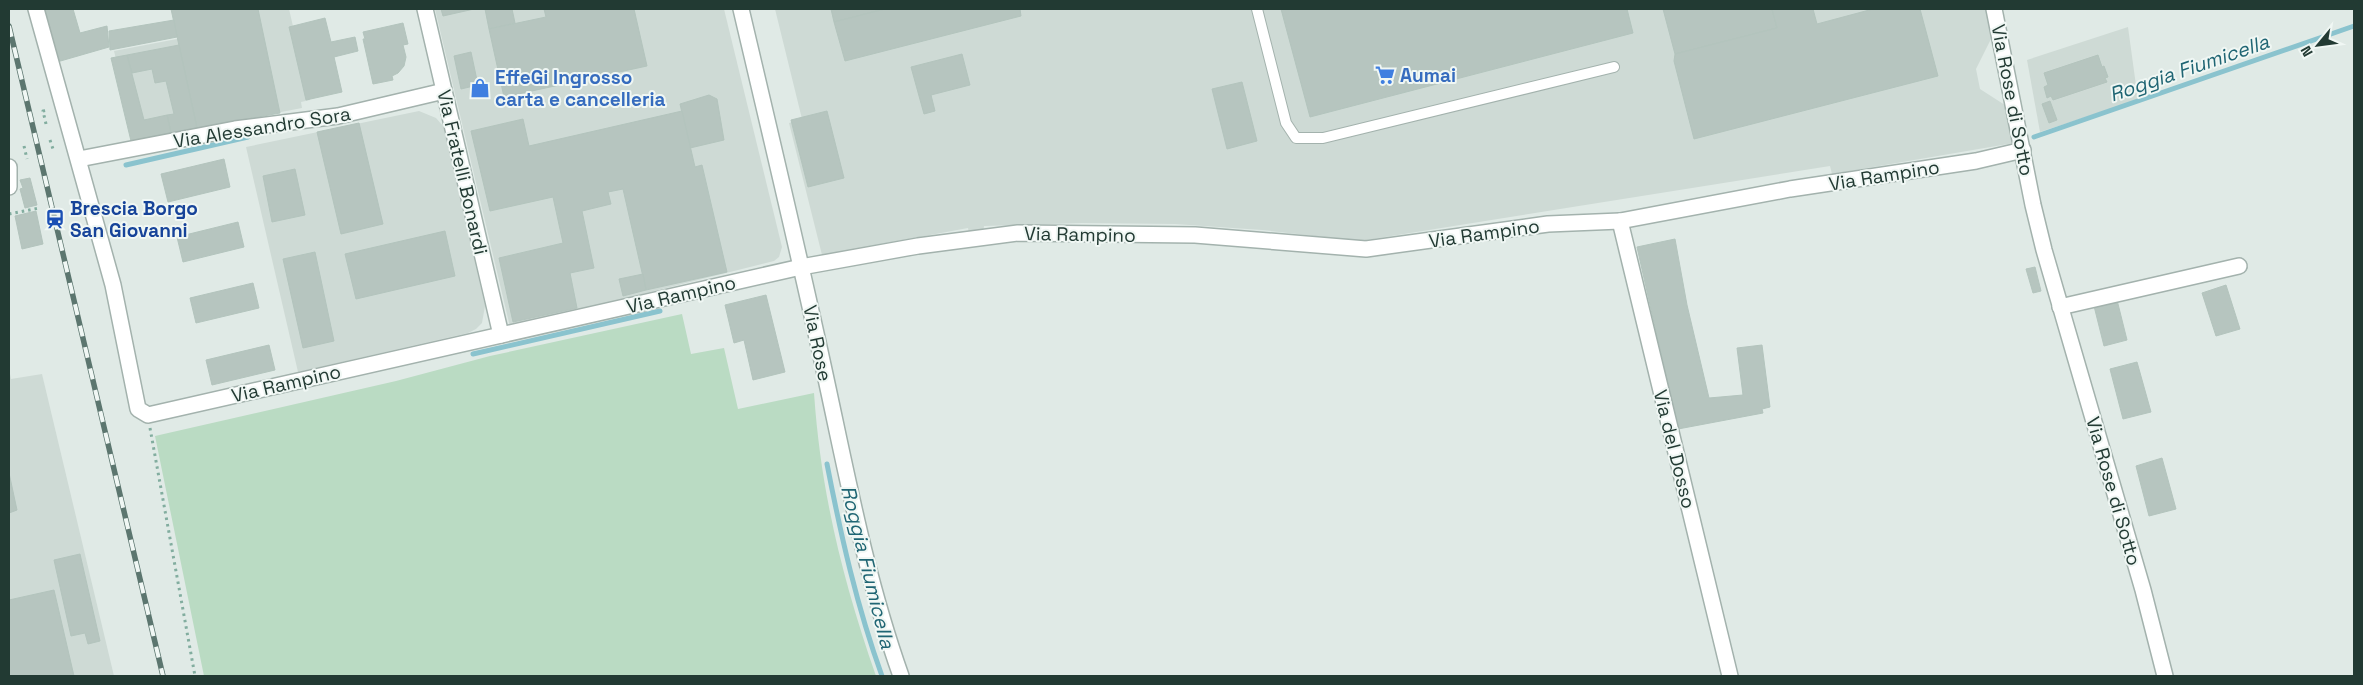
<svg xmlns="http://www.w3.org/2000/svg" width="2363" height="685" font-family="'Space Grotesk',sans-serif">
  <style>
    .built { fill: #cedad5 }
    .green { fill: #badbc3 }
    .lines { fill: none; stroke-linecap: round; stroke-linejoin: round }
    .stream { stroke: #8ac3ce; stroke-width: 5 }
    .building { fill: #b6c5bf; stroke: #b3c4bd }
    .lane-casing { stroke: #a3b2ad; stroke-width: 12 }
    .street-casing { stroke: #a3b2ad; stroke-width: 18 }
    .path { stroke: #82ad9f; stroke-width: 3; stroke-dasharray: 2.5 4; stroke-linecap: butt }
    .lane { stroke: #fff; stroke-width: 10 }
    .street { stroke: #fff; stroke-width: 15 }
    .rail-casing { stroke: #5c766f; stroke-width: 5.5 }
    .rail { stroke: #f0f7f4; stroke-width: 4; stroke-dasharray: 11; stroke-linecap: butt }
    .labels { text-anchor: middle; stroke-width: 4; stroke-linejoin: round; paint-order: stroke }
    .shop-label { font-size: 19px; font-weight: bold; fill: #366cbe; stroke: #f0f7f4; text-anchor: start }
    .street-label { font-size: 19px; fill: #223a33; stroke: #f0f7f4 }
    .transit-label { font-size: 19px; font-weight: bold; fill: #164399; stroke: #f0f7f4; text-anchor: start }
    .water-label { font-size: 20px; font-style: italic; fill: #1f6573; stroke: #f0f7f4 }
  </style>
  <rect width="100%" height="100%" fill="#e0eae6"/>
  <g class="built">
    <path d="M176 9H289L310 100 301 102 302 108 136 140 114 51 182 38Z"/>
    <path d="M435 9H724L782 247 779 257 774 261 510 327Z"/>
    <path d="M775 9H1987L1992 37 1976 69 1980 89 2008 107 2014 143 1832 174 1830 166 1360 241 1262 230 1175 224 1082 223 984 226 983 234H969L968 228 822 255 789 123 802 119Z"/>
    <path d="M2128 27 2138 100 2040 132 2027 60Z"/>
    <path d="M419 111 436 118 443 126 485 306 482 323 476 329 468 333 298 372 246 147Z"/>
    <path d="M9 369 11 379 42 374 114 676H9Z"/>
  </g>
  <path class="green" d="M682 314 691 354 724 348 738 409 814 393C821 494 843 581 876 676H204L155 436 396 381 490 356Z"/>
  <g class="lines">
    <g class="stream">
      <path d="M2034 137 2354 26"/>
      <path d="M126 165 248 137"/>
      <path d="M473 354 660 311"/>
      <path d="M827 464C841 536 857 607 882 676"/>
    </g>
  </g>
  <g class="building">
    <path d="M41 9H73L80 33 107 26 109 47 57 62Z"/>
    <path d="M171 9H258L280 113 197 128Z"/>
    <path d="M441 9H474L443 16Z"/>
    <path d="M485 9H512L515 23 489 29Z"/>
    <path d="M544 9H634L647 66 504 97 489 29 546 17Z"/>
    <path d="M831 9H885L834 22Z"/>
    <path d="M885 9H1020L1021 16 845 61 834 22Z"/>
    <path d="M1281 9H1627L1633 33 1310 117Z"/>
    <path d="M1663 9H1772L1777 28 1675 54Z"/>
    <path d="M1772 9H1813L1817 24 1873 9H1920L1938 76 1694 139 1674 61 1675 54 1777 28Z"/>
    <path d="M325 18 331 42 355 37 358 51 334 57 342 92 306 100 289 27Z"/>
    <path d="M174 20 177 37 110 50 109 31Z"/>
    <path d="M403 23 408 44 403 45 406 57 404 66 398 73 392 76 393 80 373 84 363 39H365L363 32Z"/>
    <path d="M179 45 197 128 171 133 167 115 174 114 166 81 155 83 152 69 132 73 127 55Z"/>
    <path d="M471 52 478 85 461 89 454 56Z"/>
    <path d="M962 54 970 85 931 95 935 111 924 114 911 67Z"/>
    <path d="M127 55 144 120 167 115 171 133 131 141 111 58Z"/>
    <path d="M2098 55 2102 67 2104 66 2108 77 2105 78 2107 82 2053 100 2051 96 2047 98 2044 87 2048 85 2044 73Z"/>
    <path d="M1242 82 1257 141 1227 149 1212 89Z"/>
    <path d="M709 95 717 99 724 140 690 148 680 104Z"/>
    <path d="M2050 101 2057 120 2049 123 2042 104Z"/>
    <path d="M682 111 695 167 702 165 727 272 646 290 623 189 608 192 611 204 582 211 594 268 570 273 577 308 513 322 499 258 563 243 553 197 490 211 471 131 523 119 529 146Z"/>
    <path d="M827 111 844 178 808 187 791 120Z"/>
    <path d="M359 123 383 224 341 234 317 132Z"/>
    <path d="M224 159 230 187 168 202 161 174Z"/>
    <path d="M295 169 305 215 272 222 263 176Z"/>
    <path d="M30 178 37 205 25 208 20 189 23 188 20 180Z"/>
    <path d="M36 211 43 244 22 249 15 216Z"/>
    <path d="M238 222 244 247 183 262 177 237Z"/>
    <path d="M445 231 455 276 356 299 345 254Z"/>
    <path d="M1675 239 1687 305 1709 398 1743 395 1737 348 1762 345 1770 407 1762 409 1763 413 1678 429 1637 247Z"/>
    <path d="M315 252 334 341 303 348 283 259Z"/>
    <path d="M2035 267 2041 291 2033 293 2026 269Z"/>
    <path d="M643 274 646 290 623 296 619 279Z"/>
    <path d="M253 283 259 308 196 323 190 298Z"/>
    <path d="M2226 285 2240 329 2216 336 2202 293Z"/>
    <path d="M766 295 785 372 753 380 744 340 734 343 725 305Z"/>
    <path d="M2117 300 2127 340 2104 346 2094 306Z"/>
    <path d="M269 345 275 370 212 385 206 360Z"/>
    <path d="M2137 362 2151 412 2123 419 2110 369Z"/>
    <path d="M2162 458 2176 509 2149 516 2136 466Z"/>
    <path d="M9 473 17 510 9 513Z"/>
    <path d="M80 554 100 641 88 644 85 633 71 636 54 560Z"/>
    <path d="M54 590 74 676H9V600Z"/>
  </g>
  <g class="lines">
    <defs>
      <path id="lane" d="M1257 9 1286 123 1296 138H1323L1614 67"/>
      <g id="street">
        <path d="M36 9 113 285 138 409 148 415 801 267 918 246 1018 233 1195 235 1366 249 1548 224 1620 221 1790 189 1976 161 2023 150"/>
        <path d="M425 9 501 335"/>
        <path d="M741 9C769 128 797 246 823 365 846 470 865 575 901 676"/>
        <path d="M1994 9 2033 205 2044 250 2143 590 2165 676"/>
        <path d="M79 159 235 129 338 116 444 91"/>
        <path d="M9 167V187"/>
        <path d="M1620 221 1730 676"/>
        <path d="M2060 307 2239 266"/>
      </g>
    </defs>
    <use href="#lane" class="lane-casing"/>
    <use href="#street" class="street-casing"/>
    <g class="path">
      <path d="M46 124 43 111 49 110"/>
      <path d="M50 140 54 152"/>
      <path d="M24 146 27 159"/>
      <path d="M9 214 39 208"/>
      <path d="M150 428 195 676"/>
    </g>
    <use href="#lane" class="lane"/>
    <use href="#street" class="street"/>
    <defs>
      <path id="rail" d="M9 26 163 676"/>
    </defs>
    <use href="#rail" class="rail-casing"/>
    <use href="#rail" class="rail"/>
  </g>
  <defs>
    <symbol id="supermarket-bare" viewBox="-9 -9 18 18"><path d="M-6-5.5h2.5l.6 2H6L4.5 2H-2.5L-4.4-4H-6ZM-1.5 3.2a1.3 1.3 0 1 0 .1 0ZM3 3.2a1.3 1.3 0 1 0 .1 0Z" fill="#3f7fe0" stroke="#f0f7f4" stroke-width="2.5" paint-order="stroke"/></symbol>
    <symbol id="shop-bare" viewBox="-9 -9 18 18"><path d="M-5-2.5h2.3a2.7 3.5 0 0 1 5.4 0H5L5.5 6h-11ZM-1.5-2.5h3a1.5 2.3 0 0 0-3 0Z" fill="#3f7fe0" stroke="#f0f7f4" stroke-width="2.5" paint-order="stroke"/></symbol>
    <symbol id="station-bare" viewBox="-9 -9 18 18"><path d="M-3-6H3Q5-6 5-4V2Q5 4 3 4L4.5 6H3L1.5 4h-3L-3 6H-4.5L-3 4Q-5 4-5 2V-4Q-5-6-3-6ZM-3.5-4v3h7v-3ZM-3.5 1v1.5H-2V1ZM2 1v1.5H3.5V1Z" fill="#1a4fb4" stroke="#f0f7f4" stroke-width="2.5" paint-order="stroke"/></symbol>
  </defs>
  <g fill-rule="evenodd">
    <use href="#supermarket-bare" x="1371" y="61" width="28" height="28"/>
    <use href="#shop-bare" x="466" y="74" width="28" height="28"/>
    <use href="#station-bare" x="41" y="205" width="28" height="28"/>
  </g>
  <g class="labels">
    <g class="shop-label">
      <text x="1400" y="82">Aumai</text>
      <text x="495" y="84">EffeGi Ingrosso<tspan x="495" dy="22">carta e cancelleria</tspan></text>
    </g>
    <g class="street-label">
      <text transform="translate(2013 100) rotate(79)" y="7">Via Rose di Sotto</text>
      <text transform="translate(262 127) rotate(-9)" y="7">Via Alessandro Sora</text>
      <text transform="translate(463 172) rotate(77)" y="7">Via Fratelli Bonardi</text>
      <text transform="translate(1884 175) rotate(-9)" y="7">Via Rampino</text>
      <text transform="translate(1484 233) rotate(-8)" y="7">Via Rampino</text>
      <text transform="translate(1080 234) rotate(1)" y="7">Via Rampino</text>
      <text transform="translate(681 294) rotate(-13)" y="7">Via Rampino</text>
      <text transform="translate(818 343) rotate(78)" y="7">Via Rose</text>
      <text transform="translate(286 383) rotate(-13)" y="7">Via Rampino</text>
      <text transform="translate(1675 449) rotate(76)" y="7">Via del Dosso</text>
      <text transform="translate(2114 491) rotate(74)" y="7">Via Rose di Sotto</text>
    </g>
    <g class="transit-label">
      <text x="70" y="215">Brescia Borgo<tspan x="70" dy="22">San Giovanni</tspan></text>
    </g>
    <g class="water-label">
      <text transform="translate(2189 68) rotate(-19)" y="7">Roggia Fiumicella</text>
      <text transform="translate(868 567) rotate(76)" y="7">Roggia Fiumicella</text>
    </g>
  </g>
  <rect width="2363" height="685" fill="none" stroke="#223a33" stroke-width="20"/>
  <g transform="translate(2318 45) rotate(241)" stroke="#f0f7f4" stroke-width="4" paint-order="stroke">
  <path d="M0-4L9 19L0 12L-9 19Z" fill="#223a33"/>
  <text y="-8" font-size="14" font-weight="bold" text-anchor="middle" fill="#223a33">N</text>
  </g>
</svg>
